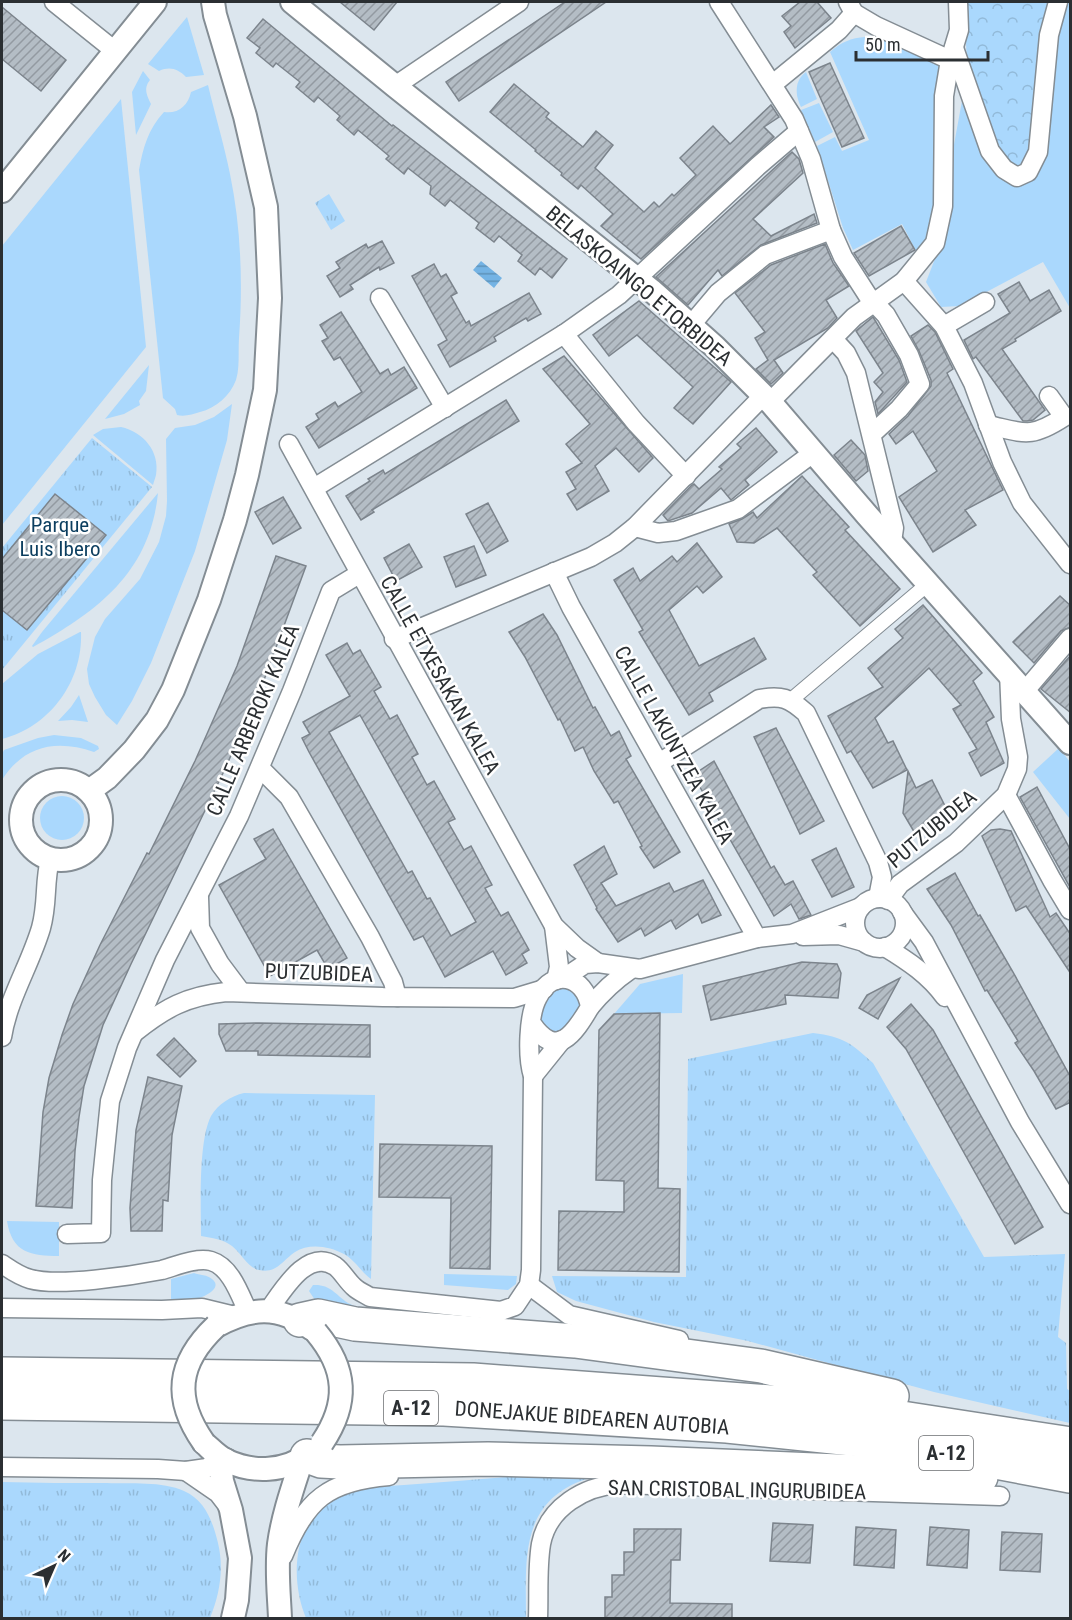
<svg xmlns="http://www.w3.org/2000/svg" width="1072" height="1620" font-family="'Roboto Condensed',sans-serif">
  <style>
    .green { fill: #aad8fd }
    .forest { fill: url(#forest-crowns) }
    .park { fill: url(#park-tufts) }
    .water { fill: url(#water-rules) }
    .building { fill: url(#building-hatch); stroke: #7c848c; stroke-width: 1.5; fill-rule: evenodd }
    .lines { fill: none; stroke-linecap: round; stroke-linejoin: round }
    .pedestrian-casing { stroke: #848d94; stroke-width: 16 }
    .minor-casing { stroke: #848d94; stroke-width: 21 }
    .tertiary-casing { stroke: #848d94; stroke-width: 26 }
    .motorway-casing { stroke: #848d94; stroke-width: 36 }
    .pedestrian { stroke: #fff; stroke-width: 14 }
    .minor { stroke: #fff; stroke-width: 18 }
    .tertiary { stroke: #fff; stroke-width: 22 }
    .motorway { stroke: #fff; stroke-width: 33 }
    .tertiary-bridge-casing { stroke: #848d94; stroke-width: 26; stroke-linecap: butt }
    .tertiary-bridge { stroke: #fff; stroke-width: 22 }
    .labels { text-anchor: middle; stroke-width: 5; stroke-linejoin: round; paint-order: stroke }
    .shield { fill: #fff; stroke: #6b6d70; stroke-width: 1.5 }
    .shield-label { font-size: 20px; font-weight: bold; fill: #2b2f32 }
    .street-label { font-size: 21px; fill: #2b2f32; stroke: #fff }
    .park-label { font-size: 21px; fill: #0c3e5f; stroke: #fff }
  </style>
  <defs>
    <pattern id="forest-crowns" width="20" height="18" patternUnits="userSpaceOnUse" patternTransform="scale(1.5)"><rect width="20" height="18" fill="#aad8fd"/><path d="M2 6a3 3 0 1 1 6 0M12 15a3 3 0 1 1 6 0" fill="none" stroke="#92bad9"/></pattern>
    <pattern id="park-tufts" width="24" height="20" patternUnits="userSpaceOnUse" patternTransform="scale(1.5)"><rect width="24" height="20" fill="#aad8fd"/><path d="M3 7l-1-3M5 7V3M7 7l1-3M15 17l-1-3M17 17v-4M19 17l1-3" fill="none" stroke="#92bad9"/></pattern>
    <pattern id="water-rules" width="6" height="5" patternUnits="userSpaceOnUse" patternTransform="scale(1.5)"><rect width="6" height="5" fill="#74b3e4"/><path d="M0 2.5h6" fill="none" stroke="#5f92b9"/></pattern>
    <pattern id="building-hatch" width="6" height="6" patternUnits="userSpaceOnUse" patternTransform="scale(1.5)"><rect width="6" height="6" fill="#b4bdc5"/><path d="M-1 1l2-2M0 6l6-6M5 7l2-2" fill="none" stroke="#939aa1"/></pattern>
  </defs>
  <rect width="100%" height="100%" fill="#dce6ee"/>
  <g class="green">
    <path d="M1052 2H1070V308L1043 262 960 306 941 307 926 282 938 251 950 202 953 150 966 79 1004 169 1015 179Z"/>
    <path d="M187 17 204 75 186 77C178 69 170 66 159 71L148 64Z"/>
    <path d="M866 37 878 41 880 37 934 61 938 66 935 210C933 226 931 240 918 251H916L902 224 853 250 843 228 817 146 835 137 842 151 869 140 830 52C842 42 850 38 866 37Z"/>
    <path d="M143 71 150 80C143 88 147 96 151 104L136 135 132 92Z"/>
    <path d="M806 72 817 99 801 107C795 95 794 81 806 72Z"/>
    <path d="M208 85C215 115 224 144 230 174 241 227 243 284 239 338 238 352 240 367 236 380 230 396 216 408 200 412 193 414 185 417 177 415L175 409 163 398 139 170C143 148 148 129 164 112 178 114 188 106 191 92Z"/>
    <path d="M121 99 146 347 2 525V246Z"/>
    <path d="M819 103 833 132 815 142 801 110Z"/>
    <path d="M149 365 146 391 139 401 140 405 124 414 105 419Z"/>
    <path d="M232 404 227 440 195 551 151 663 132 701 117 725 106 715 95 697 89 684 87 669 95 637 105 619 140 579 159 542 166 516 167 501 166 439 175 428 195 425 214 417Z"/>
    <path d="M121 427C143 432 160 451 156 475 155 479 154 481 153 485L93 435 103 429Z"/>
    <path d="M158 493C150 572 98 611 33 647L32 646 42 632Z"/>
    <path d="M80 632H81C83 682 49 727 2 739V684L38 654Z"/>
    <path d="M79 695 88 722 72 720 58 721 71 707Z"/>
    <path d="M54 735 81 738 98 746 99 749 94 752C57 739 24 745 2 780V754L4 750 38 738Z"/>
    <path d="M1059 748 1070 762V819L1033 772Z"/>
    <circle cx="62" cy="818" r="22"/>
    <path d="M683 974 682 1013 614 1014 640 984Z"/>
    <path d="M564 985 579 995 583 1011 561 1033 547 1032 540 1021C543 1004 546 992 564 985Z"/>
    <path d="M7 1221 59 1222V1256C31 1256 12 1253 7 1221Z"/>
    <path d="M194 1273C199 1275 208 1275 212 1279 224 1288 203 1298 195 1299 188 1300 179 1299 171 1299V1279Z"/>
    <path d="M444 1274 517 1276 516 1284 508 1290 444 1285Z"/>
    <path d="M313 1285C330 1284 335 1294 348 1303 352 1305 357 1307 362 1309L317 1303 309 1291Z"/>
  </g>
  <path class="forest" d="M964 2H1052L1033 162 1019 174 1000 148 967 64Z"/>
  <g class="park">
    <path d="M329 194 345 221 331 230 315 203Z"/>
    <path d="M92 438 152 487 2 670V548Z"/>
    <path d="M813 1033C844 1037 851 1043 873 1063L984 1257 1065 1254 1058 1337 1066 1343 1067 1389 1070 1391V1423L934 1392 748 1341 654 1322 576 1301 557 1292 552 1276 686 1277 688 1059Z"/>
    <path d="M244 1093 375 1095 371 1279C361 1272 355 1260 344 1254 329 1246 309 1243 295 1252 282 1261 276 1274 259 1270 248 1268 241 1253 232 1246 223 1239 212 1238 201 1236 201 1206 198 1142 211 1116 218 1104 231 1096 244 1093Z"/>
    <path d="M518 1476H586V1479C519 1502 526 1560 526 1618H306C288 1575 294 1511 344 1492 364 1485 384 1487 404 1485 442 1482 480 1479 518 1476Z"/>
    <path d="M2 1482C37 1483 72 1483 107 1483 131 1484 162 1481 184 1491 205 1500 213 1522 218 1543 224 1568 220 1594 210 1618H2Z"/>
  </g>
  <path class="water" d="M481 261 502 278 494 288 473 270Z"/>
  <g class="building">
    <path d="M340 2H397L374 30Z"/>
    <path d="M565 2H606L459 101 446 82Z"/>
    <path d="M800 2H817L831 18 795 48 784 32 791 26 782 16Z"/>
    <path d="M2 7 66 60 41 91 2 59Z"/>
    <path d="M263 19 392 126 393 125 567 259 552 278 540 268 535 275 518 261 522 255 499 236 494 242 476 228 479 223 450 200 445 206 430 194 431 186 408 168 404 174 386 159 389 156 358 130 354 135 337 120 340 116 318 97 314 102 296 87 300 82 276 63 273 67 256 53 260 48 247 38Z"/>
    <path d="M830 63 864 138 842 147 809 72Z"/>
    <path d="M514 84 549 113 546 117 583 147 596 131 613 145 595 168 644 212 654 202 659 207 672 194 674 196 696 175 680 158 713 126 730 144 771 105 779 117 764 127 774 137 641 259 601 226 613 214 581 185 578 189 561 175 562 173 535 151 536 150 490 112Z"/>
    <path d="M792 152 799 159 803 173 753 219 771 236 814 214 817 223 761 245 722 276 718 270 688 305 656 277Z"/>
    <path d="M901 226 915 250 869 276 854 253Z"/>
    <path d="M382 241 394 263 380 270 379 267 350 285 353 289 340 297 327 276 340 268 336 262 366 244 368 248Z"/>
    <path d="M825 244 833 263 849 286 826 300 837 318 828 328 774 360 783 373 771 384 756 369 768 360 755 338 765 332 735 293 771 265Z"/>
    <path d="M434 264 441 277 446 274 457 293 451 296 466 323 469 321 471 326 529 293 541 314 528 321 526 318 494 337 496 341 450 367 438 345 447 340 412 276Z"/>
    <path d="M1019 282 1030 301 1049 290 1061 311 1015 339 1016 341 1002 349 1045 410 1033 420 1027 421H1023L976 357 973 359 964 340 1010 313 998 294Z"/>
    <path d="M639 301 731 382 693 424 674 408 693 387 637 335 609 356 593 335Z"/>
    <path d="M341 312 380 374 388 369 391 375 404 367 417 388 319 448 306 427 319 419 316 414 335 402 338 407 362 392 340 357 334 360 322 341 328 338 320 325Z"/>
    <path d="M873 317 899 360 907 382 878 414 875 402 883 392 874 382 883 373 856 331Z"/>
    <path d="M928 325 935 332 953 369 947 373 1003 490 965 510 976 525 933 552 899 497 937 471 913 431 896 444 889 434 908 416 931 386V380L919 351 911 336Z"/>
    <path d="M564 356 653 458 639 472 616 448 595 466 609 491 577 510 567 494 576 489 566 472 582 463 566 444 590 424 543 369Z"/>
    <path d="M506 400 519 421 372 510 374 512 361 520 346 496 370 481 368 479 383 470 385 474Z"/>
    <path d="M756 428 777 452 745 480 749 485 731 500 721 488 692 513 668 521 663 515 691 486 694 484 699 489 722 469 719 467 741 448 737 444Z"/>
    <path d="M851 440 865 455 868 471 856 481 834 455Z"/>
    <path d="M802 476 849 527 845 530 900 589 860 626 813 575 817 572 777 528 754 543 737 542 729 524 742 519 753 512 757 518Z"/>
    <path d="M55 494 106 535 27 630 2 610V559Z"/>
    <path d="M283 497 301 528 273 544 255 512Z"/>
    <path d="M488 503 508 541 487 553 466 514Z"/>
    <path d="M697 543 722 577 703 593 697 586 669 610 699 666 754 638 766 659 709 693 713 701 689 715 639 632 643 630 614 580 633 568 640 581 672 556 677 562Z"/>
    <path d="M409 544 422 567 396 581 384 558Z"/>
    <path d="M474 546 486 575 456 587 444 557Z"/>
    <path d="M276 556 306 566 264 680 225 769 131 964 103 1025 84 1086 79 1117 75 1151 72 1208 36 1206 43 1112 49 1078 62 1035 73 1004 100 945 147 853 149 854 195 761 237 666Z"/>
    <path d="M1060 596 1071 606V627L1061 631 1034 663 1013 642Z"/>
    <path d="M923 605 982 673 973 681 994 717 986 722 1004 763 981 776 969 753 977 749 953 709 961 705 929 668 875 718 888 743 893 741 907 770 873 788 851 751 847 753 828 716 883 687 868 668 903 638 895 629Z"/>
    <path d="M543 614 557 635 593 708 595 707 611 736 619 731 631 756 626 759 680 852 654 868 640 847 642 846 618 801 614 803 594 771 583 747 575 751 560 719 558 720 525 657 509 632Z"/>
    <path d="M347 643 353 654 360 650 381 687 374 691 390 719 397 715 418 754 412 757 427 785 434 781 455 819 448 822 464 850 471 846 492 885 485 888 501 916 508 912 529 950 522 954 527 963 506 975 493 951 445 977 423 936 414 940 309 752 302 738 310 734 303 722 350 696 326 655ZM360 715 476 922 451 936 430 898 427 899 412 871 408 873 329 732Z"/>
    <path d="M1071 655V713L1041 689Z"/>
    <path d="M776 728 824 821 800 834 754 737Z"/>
    <path d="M714 761 771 868 774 866 785 885 793 881 811 915 799 919 791 904 774 916 693 775Z"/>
    <path d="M908 771 916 788 932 780 951 818 916 835 903 813Z"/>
    <path d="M1037 787 1071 851V889L1020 797Z"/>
    <path d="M273 829 347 958 328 969 317 950 270 976 219 885 266 859 254 839Z"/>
    <path d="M1000 829 1011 831 1050 917 1056 913 1071 935V974L1026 906 1016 911 982 836 991 830Z"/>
    <path d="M604 846 617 874 601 883 616 906 669 883 674 892 703 880 721 915 702 923 698 914 676 929 671 920 645 936 641 928 618 942 596 909 597 908 574 865Z"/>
    <path d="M836 848 854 887 832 897 812 860Z"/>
    <path d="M955 873 978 916 980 915 1013 972 1071 1078V1102L1056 1109 1034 1071 1015 1043 1018 1041 987 990 985 991 951 925 927 889Z"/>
    <path d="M802 962 837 964 841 973 838 998 785 995 786 1004 711 1020 703 986Z"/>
    <path d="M900 978 878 1019 859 1008 867 995Z"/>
    <path d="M911 1004 933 1030 1043 1227 1015 1244 906 1049 887 1027Z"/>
    <path d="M660 1013 658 1188 680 1189 679 1272 558 1270 559 1211 624 1212V1181L596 1180 599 1030 614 1014Z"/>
    <path d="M259 1023 370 1025V1057L258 1055V1051H226L219 1034V1024Z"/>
    <path d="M174 1038 196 1061 180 1077 157 1055Z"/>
    <path d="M148 1077 182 1086 172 1135 168 1201 163 1200 162 1231H131L130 1208 136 1130Z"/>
    <path d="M380 1144 492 1146 490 1269 450 1268 451 1198 379 1197Z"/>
    <path d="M773 1523 813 1525 810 1563 770 1561Z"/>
    <path d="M856 1527 896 1530 894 1568 854 1565Z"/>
    <path d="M930 1527 969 1530 967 1568 927 1565Z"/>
    <path d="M634 1529H681L680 1560H671L670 1603 732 1604V1618H605V1597H612V1575H624V1552H634Z"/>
    <path d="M1002 1532 1042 1534 1040 1572 1000 1570Z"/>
  </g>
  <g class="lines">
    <defs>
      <path id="pedestrian" d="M791 700 929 583"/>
      <g id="minor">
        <path d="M54 2 115 51"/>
        <path d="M719 2 794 119 811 159 831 230 843 257 868 296 886 315 909 355 920 384 899 409 872 434"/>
        <path d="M848 2 854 13 876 26 950 60"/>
        <path d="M954 48 990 151 1004 169 1017 177 1028 172 1038 152 1049 35 1058 2"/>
        <path d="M773 84 839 30 854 13"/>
        <path d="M395 86 519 2"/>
        <path d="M904 281 944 326 973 383 1002 462 1022 503 1070 564"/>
        <path d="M380 298 445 408"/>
        <path d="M691 325 718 293 765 255 831 230"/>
        <path d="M944 326 985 302"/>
        <path d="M564 334 636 423 686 476"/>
        <path d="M833 339 846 353 856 373 894 528 892 542"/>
        <path d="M770 402 854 317 904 281 935 243 943 206 944 96 950 60 959 30 958 2"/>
        <path d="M988 425C1025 433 1030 439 1064 417L1049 396"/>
        <path d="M289 444 554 926 577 948 598 963"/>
        <path d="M314 488 564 334 619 295 758 166 799 131"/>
        <path d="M635 527 658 533 676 531 738 509 813 453"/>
        <path d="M554 572 571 607 757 938"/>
        <path d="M394 639 591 557 615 543 635 527 763 396"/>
        <path d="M1024 692 1070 638"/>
        <path d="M659 763 759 699C782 695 789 698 806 713L878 862 882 877 878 898"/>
        <path d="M260 768 289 797 370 937 393 982 397 997"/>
        <path d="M1006 795 1052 880 1070 910"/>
        <path d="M199 897 200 928 220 964 241 992"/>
        <circle cx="880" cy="923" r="25"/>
        <path d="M888 900 900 884 956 843 1006 795 1017 769 1018 757 1011 719 1009 672"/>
        <path d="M902 912 924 942 1020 1122 1070 1204"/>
        <path d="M554 926 559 967 556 980"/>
        <path d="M803 936 839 935 864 942"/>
        <path d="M885 947C908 961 929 975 945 997"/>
        <path d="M564 978 585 964 598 963 640 969 757 938 792 934 861 907"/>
        <path d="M590 1007C602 992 615 980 631 969"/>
        <path d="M135 1032C165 1008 187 996 226 992L383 997 514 998 544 989"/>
        <path d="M2 1037C8 999 30 965 41 928 48 903 44 883 50 859"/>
        <path d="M533 1076 562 1040"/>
        <path d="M67 1234 101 1233 102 1180 110 1101 127 1048 165 960 239 816 292 691 331 591 359 574"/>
        <path d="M2 1264C11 1270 19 1276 30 1279 58 1287 131 1276 162 1270 176 1266 197 1257 211 1261 231 1267 240 1295 248 1312"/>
        <path d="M529 1285 569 1315 679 1340"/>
        <path d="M2 1308 162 1310 202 1308 235 1316"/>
        <path d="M268 1311C282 1292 307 1247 335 1266 342 1271 347 1281 354 1287 358 1291 365 1294 370 1297L501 1311 515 1306 529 1285 531 1270 533 1076C527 1057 528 1015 538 997 552 968 585 975 590 1007 574 1034 557 1060 532 1024"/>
        <path d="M2 1467 158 1469 186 1471 207 1468 221 1457"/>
        <path d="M186 1471 218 1493 228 1506"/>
        <path d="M283 1556C306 1499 328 1481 389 1476"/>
        <path d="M538 1618C539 1594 537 1568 541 1544 548 1507 585 1486 619 1484L1000 1496"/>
      </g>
      <g id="tertiary">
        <path d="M292 2 395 86 651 290 715 347 770 402 867 515 1070 743"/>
        <path d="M2 191 155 2"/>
        <circle cx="61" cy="820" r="40"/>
        <path d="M89 791 107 778 134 750 157 720 173 690 209 600 235 520 247 475 265 390 270 298 266 207 245 116 215 15 213 2"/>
        <path d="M216 1326C251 1307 278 1305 312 1329"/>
        <path d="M204 1443C211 1449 218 1457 227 1461 253 1473 285 1472 309 1454"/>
        <path d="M226 1460 221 1471 222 1481 231 1510 240 1558 237 1600 233 1618"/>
        <path d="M280 1618C279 1594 276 1569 279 1544 283 1515 293 1487 302 1459"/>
      </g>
      <g id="motorway">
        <path d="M300 1320 318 1316 355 1324 575 1341 761 1366 892 1396"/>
        <path d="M2 1374 473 1380 824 1406 1070 1444"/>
        <path d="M2 1403 444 1409 727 1426 900 1444 1070 1476"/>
        <path d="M307 1456 321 1461 340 1462 488 1459 651 1463 981 1477"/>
      </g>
    </defs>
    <use href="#pedestrian" class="pedestrian-casing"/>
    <use href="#minor" class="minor-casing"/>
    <use href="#tertiary" class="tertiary-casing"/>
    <use href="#motorway" class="motorway-casing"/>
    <use href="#pedestrian" class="pedestrian"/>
    <use href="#minor" class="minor"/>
    <use href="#tertiary" class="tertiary"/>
    <use href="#motorway" class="motorway"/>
    <defs>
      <g id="tertiary-bridge">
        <path d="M316 1332C347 1369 349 1403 322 1443"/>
        <path d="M204 1443C173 1399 177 1363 216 1326"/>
      </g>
    </defs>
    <use href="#tertiary-bridge" class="tertiary-bridge-casing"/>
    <use href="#tertiary-bridge" class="tertiary-bridge"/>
  </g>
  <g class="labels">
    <g class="shield">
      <rect x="384" y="1391" width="54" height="34" rx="4.5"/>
      <rect x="919" y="1436" width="54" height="34" rx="4.5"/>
    </g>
    <g class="shield-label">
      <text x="411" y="1415">A-12</text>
      <text x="946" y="1460">A-12</text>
    </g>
    <g class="street-label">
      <text transform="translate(639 286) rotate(40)" y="7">BELASKOAINGO ETORBIDEA</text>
      <text transform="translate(440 675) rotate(61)" y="7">CALLE ETXESAKAN KALEA</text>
      <text transform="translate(253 720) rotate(-67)" y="7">CALLE ARBEROKI KALEA</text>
      <text transform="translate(674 745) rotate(61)" y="7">CALLE LAKUNTZEA KALEA</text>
      <text transform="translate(932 829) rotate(-40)" y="7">PUTZUBIDEA</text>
      <text transform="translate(319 973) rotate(2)" y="7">PUTZUBIDEA</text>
      <text transform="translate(592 1418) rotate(4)" y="7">DONEJAKUE BIDEAREN AUTOBIA</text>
      <text transform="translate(737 1490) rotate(1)" y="7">SAN CRISTOBAL INGURUBIDEA</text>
    </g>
    <g class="park-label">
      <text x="60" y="532">Parque<tspan x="60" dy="24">Luis Ibero</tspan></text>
    </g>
  </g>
  <rect width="1072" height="1620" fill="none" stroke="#2b2f32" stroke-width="6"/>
  <g transform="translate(54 1566) rotate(44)" stroke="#ffffff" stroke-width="4.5" paint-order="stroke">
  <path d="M0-4.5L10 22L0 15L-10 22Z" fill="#2b2f32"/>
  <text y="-9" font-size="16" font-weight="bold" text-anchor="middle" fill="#2b2f32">N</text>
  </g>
  <path d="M856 51v9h132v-9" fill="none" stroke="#2b2f32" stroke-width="3"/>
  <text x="865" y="51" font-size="18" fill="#2b2f32" stroke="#ffffff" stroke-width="4.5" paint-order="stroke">50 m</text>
</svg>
